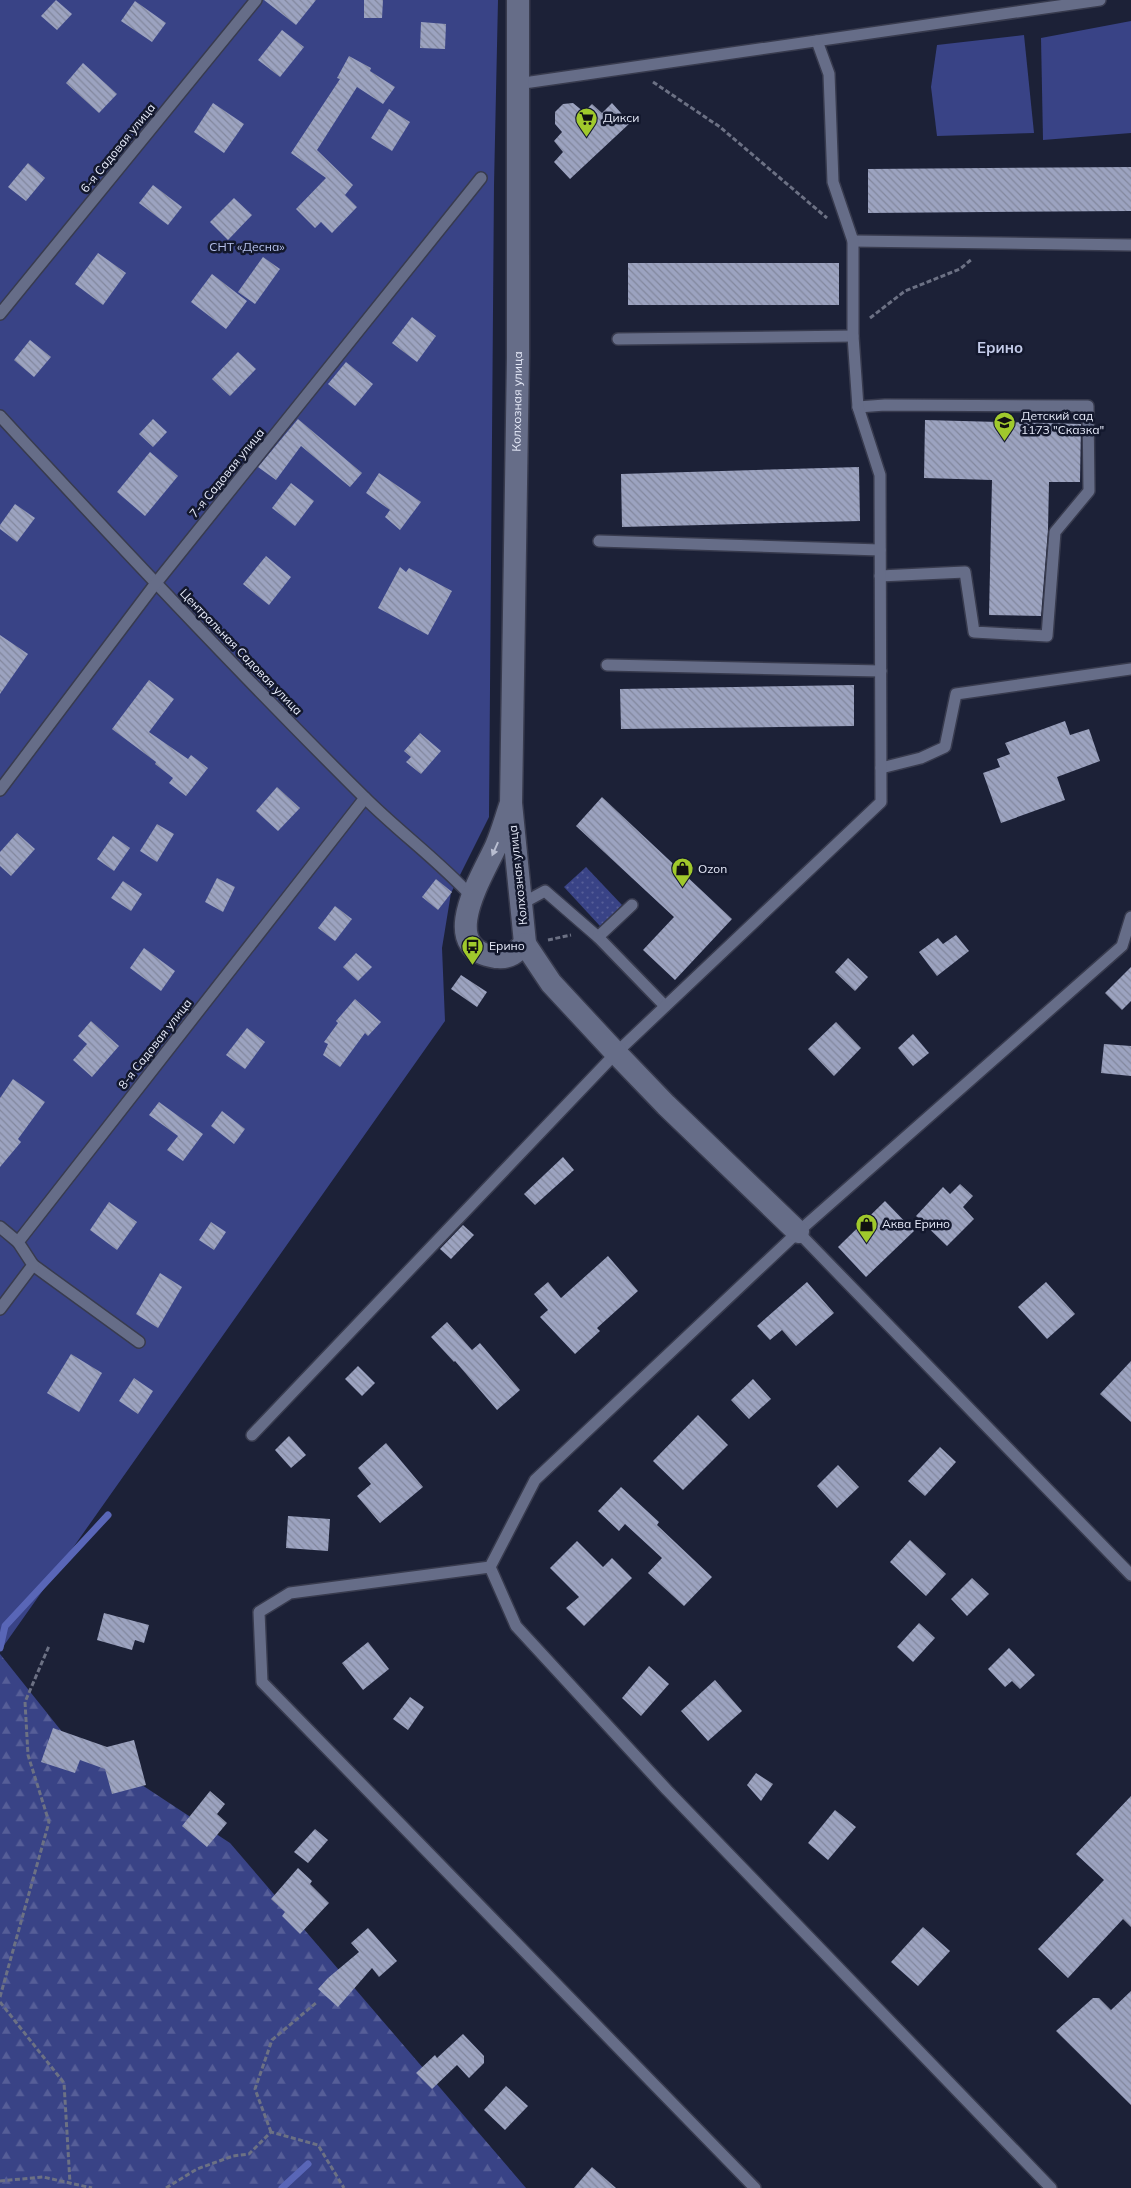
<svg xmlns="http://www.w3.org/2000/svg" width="1131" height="2188" font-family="Mulish,sans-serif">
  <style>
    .grass { fill: url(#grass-dots) }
    .forest { fill: url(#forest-firs) }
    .green { fill: #394386 }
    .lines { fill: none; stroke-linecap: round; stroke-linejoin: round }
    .stream { stroke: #5966b7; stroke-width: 7 }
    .building { fill: url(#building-back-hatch) }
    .service-casing { stroke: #383b4e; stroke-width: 14 }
    .minor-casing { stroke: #383b4e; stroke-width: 25 }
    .path { stroke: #6c7184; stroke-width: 3; stroke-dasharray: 5 2.5; stroke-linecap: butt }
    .service { stroke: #666d88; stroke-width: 11 }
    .minor { stroke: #666d88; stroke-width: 22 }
    .oneway { fill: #b9bed1 }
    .labels { text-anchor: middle; stroke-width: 5; stroke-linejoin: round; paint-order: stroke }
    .poi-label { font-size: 12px; fill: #e6eaf9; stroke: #13182d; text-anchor: start }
    .street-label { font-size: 12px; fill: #e6eaf9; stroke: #13182d }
    .park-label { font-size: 12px; fill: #b7c2ed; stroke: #13182d }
    .quarter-label { font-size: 15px; font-weight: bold; fill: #c4ccea; stroke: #13182d }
  </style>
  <defs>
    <pattern id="grass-dots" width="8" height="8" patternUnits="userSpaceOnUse" patternTransform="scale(1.25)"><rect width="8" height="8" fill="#394386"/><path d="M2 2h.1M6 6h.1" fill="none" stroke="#565e98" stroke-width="1.8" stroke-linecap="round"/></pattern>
    <pattern id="forest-firs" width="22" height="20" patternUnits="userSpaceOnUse" patternTransform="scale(1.25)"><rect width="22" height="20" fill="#394386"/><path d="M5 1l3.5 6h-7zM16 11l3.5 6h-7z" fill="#565e98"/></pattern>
    <pattern id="building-back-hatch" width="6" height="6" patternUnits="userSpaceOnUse" patternTransform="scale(1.25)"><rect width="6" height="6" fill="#9ca3c0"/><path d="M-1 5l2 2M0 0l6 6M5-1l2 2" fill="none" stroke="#82879d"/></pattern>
  </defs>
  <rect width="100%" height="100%" fill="#1c2137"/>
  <path class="grass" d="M586 867 622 905 600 926 564 887Z"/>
  <path class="forest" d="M0 1654 63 1733 230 1843 526 2188H0Z"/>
  <g class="green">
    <path d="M0 0H498L494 185 489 817 451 893 442 948 445 1021 0 1651Z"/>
    <path d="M1131 21V133L1043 140 1041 38Z"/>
    <path d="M1024 35 1034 133 937 136 931 87 937 45Z"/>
  </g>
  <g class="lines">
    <g class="stream">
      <path d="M0 1648 5 1626 108 1515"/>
      <path d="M282 2188 308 2164"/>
    </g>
  </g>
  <g class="building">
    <path d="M56 0 72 14 57 30 41 16Z"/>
    <path d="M264 0H316L296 25Z"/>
    <path d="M364 0H383L382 18H364Z"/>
    <path d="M135 1 166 23 152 42 121 21Z"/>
    <path d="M421 22 446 24 445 49 420 48Z"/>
    <path d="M282 30 304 47 280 77 258 60Z"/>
    <path d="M349 56 371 68 370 71 395 87 383 104 357 87 317 150 353 185 345 195 357 207 332 233 321 222 315 228 296 209 326 178 291 153 340 79 337 78Z"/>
    <path d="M83 63 117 94 99 113 66 83Z"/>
    <path d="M213 103 244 124 224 153 194 132Z"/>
    <path d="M573 103 584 112 592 104 602 113 612 103 630 123 570 179 554 162 563 152 554 141 562 132 555 124V112L563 104Z"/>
    <path d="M389 109 410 122 392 151 371 138Z"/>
    <path d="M28 163 45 178 26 201 8 187Z"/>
    <path d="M1131 167V211L868 213V169Z"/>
    <path d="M153 185 182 207 168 225 139 203Z"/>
    <path d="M234 198 252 215 228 240 210 222Z"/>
    <path d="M98 253 126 273 103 305 75 284Z"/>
    <path d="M263 257 280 269 255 304 238 292Z"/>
    <rect x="628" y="263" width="211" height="42"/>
    <path d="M212 274 247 301 226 329 191 302Z"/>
    <path d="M412 317 436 336 417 362 392 343Z"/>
    <path d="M30 340 51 357 34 377 14 360Z"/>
    <path d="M238 352 256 369 230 396 212 379Z"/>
    <path d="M346 362 373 384 355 406 328 384Z"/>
    <path d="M153 419 167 432 153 447 139 434Z"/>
    <path d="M298 419 362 473 350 487 301 446 276 480 258 467Z"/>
    <path d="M925 420 1081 424 1080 482H1049L1048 530 1041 616 989 615 992 480 924 478Z"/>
    <path d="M150 452 178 476 145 516 117 492Z"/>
    <path d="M859 467 860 521 622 527 621 474Z"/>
    <path d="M379 473 421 502 400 530 385 517 390 510 366 493Z"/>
    <path d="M291 483 314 501 295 526 272 508Z"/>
    <path d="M15 504 35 518 17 542 0 529V525Z"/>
    <path d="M266 556 291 577 269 605 243 584Z"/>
    <path d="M400 567 406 572 409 568 452 591 428 635 378 608Z"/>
    <path d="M0 635 28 654 0 694Z"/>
    <path d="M149 680 174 699 149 732 188 759 191 755 208 768 186 796 169 783 173 778 155 764 156 762 112 729Z"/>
    <path d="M854 685V726L621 729 620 689Z"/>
    <path d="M1065 721 1070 735 1089 729 1100 761 1057 777 1065 800 1001 823 983 773 1000 767 997 759 1010 754 1005 743Z"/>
    <path d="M420 733 441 751 421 774 406 762 411 757 404 751Z"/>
    <path d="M277 787 300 808 278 831 256 811Z"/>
    <path d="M602 797 732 919 675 980 643 950 674 917 576 826Z"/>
    <path d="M157 824 174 834 157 862 140 851Z"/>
    <path d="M17 833 35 849 11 876 0 866V852Z"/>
    <path d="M113 836 130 848 114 871 97 859Z"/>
    <path d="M217 878 235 887 223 912 205 902Z"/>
    <path d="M436 879 452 892 438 910 422 897Z"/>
    <path d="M123 881 142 894 131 911 111 898Z"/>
    <path d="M335 906 352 919 335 941 318 928Z"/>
    <path d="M956 935 969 951 937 976 919 952 938 938 943 944Z"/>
    <path d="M144 948 175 971 161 991 130 968Z"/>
    <path d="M356 953 372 967 358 981 343 967Z"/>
    <path d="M848 958 868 977 855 991 835 972Z"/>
    <path d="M1131 967V1001L1122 1010 1105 993Z"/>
    <path d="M461 975 487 992 477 1007 451 989Z"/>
    <path d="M355 999 381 1022 368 1036 365 1033 340 1067 323 1055 328 1044 324 1042 338 1023 336 1021Z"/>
    <path d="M91 1021 119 1046 92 1077 73 1060 87 1044 78 1036Z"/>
    <path d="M836 1022 861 1048 834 1076 808 1049Z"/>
    <path d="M247 1028 265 1042 245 1069 226 1055Z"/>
    <path d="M913 1034 929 1053 913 1066 898 1048Z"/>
    <path d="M1104 1044 1131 1046V1076L1101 1073Z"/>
    <path d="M13 1079 45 1102 18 1139 21 1142 0 1167V1098Z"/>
    <path d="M159 1102 203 1134 183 1161 167 1150 178 1136 149 1115Z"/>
    <path d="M222 1111 245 1129 234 1144 211 1126Z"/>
    <path d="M563 1157 574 1170 535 1205 524 1194Z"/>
    <path d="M960 1184 973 1196 963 1207 974 1219 947 1246 916 1216 943 1187 950 1194Z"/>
    <path d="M885 1201 914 1231 866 1277 838 1247Z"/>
    <path d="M109 1202 137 1222 117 1250 90 1230Z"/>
    <path d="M211 1222 226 1232 214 1250 199 1240Z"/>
    <path d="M463 1225 474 1235 451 1259 440 1249Z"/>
    <path d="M608 1256 638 1291 597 1328 600 1331 575 1354 540 1317 548 1310 534 1294 548 1282 561 1298Z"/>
    <path d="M160 1273 182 1287 158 1328 136 1314Z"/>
    <path d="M807 1282 834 1313 796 1346 782 1330 770 1340 757 1326Z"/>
    <path d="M1046 1282 1075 1314 1047 1339 1018 1307Z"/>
    <path d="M447 1322 472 1350 480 1343 520 1390 497 1410 455 1361 454 1362 431 1337Z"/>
    <path d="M71 1354 102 1373 79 1412 47 1393Z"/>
    <path d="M1131 1361V1422L1100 1394Z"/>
    <path d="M358 1366 375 1383 362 1396 345 1379Z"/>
    <path d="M134 1378 153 1391 138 1414 119 1401Z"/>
    <path d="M753 1379 771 1399 749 1419 731 1400Z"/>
    <path d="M698 1415 728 1445 683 1490 653 1461Z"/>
    <path d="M289 1436 306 1455 291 1468 275 1450Z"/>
    <path d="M386 1443 423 1487 380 1523 357 1496 371 1484 358 1468Z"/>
    <path d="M940 1447 956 1462 925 1496 908 1481Z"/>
    <path d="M838 1465 859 1487 837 1508 817 1486Z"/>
    <path d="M621 1487 659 1522 657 1525 712 1577 684 1606 648 1573 662 1558 625 1524 619 1531 598 1511Z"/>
    <path d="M288 1516 330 1519 328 1551 286 1548Z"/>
    <path d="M910 1540 946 1574 926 1596 890 1562Z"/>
    <path d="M577 1541 603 1567 612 1558 632 1578 584 1626 566 1608 579 1597 550 1568Z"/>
    <path d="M972 1578 989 1594 967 1616 951 1599Z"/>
    <path d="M104 1613 149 1625 144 1643 135 1640 132 1650 97 1640Z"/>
    <path d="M919 1623 935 1638 913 1662 897 1647Z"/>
    <path d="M368 1642 389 1669 363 1690 342 1663Z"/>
    <path d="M1009 1648 1035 1675 1020 1689 1012 1681 1005 1687 988 1669Z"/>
    <path d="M649 1666 669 1684 641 1716 622 1698Z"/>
    <path d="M715 1680 742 1711 708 1741 681 1711Z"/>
    <path d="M410 1697 424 1707 408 1730 393 1719Z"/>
    <path d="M53 1728 107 1747 134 1740 146 1785 112 1794 105 1769 80 1760 75 1773 41 1762Z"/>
    <path d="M756 1773 773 1784 761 1801 747 1785Z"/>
    <path d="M210 1791 225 1804 217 1814 227 1823 207 1847 182 1826Z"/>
    <path d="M1131 1796V1927L1123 1919 1068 1978 1038 1949 1104 1880 1076 1854Z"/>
    <path d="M835 1810 856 1827 828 1860 808 1843Z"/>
    <path d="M315 1829 328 1840 308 1863 294 1852Z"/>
    <path d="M298 1868 312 1881 310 1884 329 1903 300 1934 282 1916 285 1912 271 1899Z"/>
    <path d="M923 1927 950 1951 918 1986 891 1962Z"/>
    <path d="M368 1928 397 1961 379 1977 372 1968 338 2007 318 1989 328 1978 359 1952 351 1943Z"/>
    <path d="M1131 1991V2105L1056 2031 1093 1998H1099L1111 2010Z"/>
    <path d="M463 2034 484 2056V2063L469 2078 457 2065 432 2089 416 2073 435 2055 437 2058Z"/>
    <path d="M506 2086 528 2106 505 2130 484 2110Z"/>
    <path d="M592 2167 616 2188H574Z"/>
  </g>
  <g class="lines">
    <defs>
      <g id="service">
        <path d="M517 84 1100 0"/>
        <path d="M853 241 1131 245"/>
        <path d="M0 314 256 0"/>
        <path d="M618 339 853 336"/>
        <path d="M858 407 885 405 1088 406 1089 491 1055 532 1047 636 974 632 965 572 880 576"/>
        <path d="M0 416C119 545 239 673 364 797 399 832 439 861 472 897"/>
        <path d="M599 541 880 550"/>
        <path d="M607 665 881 671"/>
        <path d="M881 768 921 758 945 747 956 694 1131 669"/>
        <path d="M0 790 156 583 481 178"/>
        <path d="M521 904 545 891 598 937 632 905"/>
        <path d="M598 937 665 1006"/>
        <path d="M0 1227 18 1242"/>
        <path d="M798 1232 1131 1575"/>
        <path d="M33 1265 139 1342"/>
        <path d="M0 1309 33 1265 18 1242 365 798"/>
        <path d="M252 1435 616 1053 881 802 880 475 858 407 853 336V241L833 182 829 74 817 41"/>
        <path d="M490 1567 516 1626 667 1790 1051 2188"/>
        <path d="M755 2188 262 1682 259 1612 290 1593 490 1567 535 1480 798 1232 1122 946 1131 917"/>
      </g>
      <g id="minor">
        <path id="s1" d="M511 803C506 817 502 832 496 846 483 875 435 949 496 957 509 959 517 952 525 943L511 803 518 357V0"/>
        <path d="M525 944 551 983 616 1053 666 1105 798 1232"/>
      </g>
    </defs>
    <use href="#service" class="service-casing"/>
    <use href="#minor" class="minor-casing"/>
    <g class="path">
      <path d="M653 82 720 127 827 218"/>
      <path d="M870 318 905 291 960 269 972 259"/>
      <path d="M548 940 571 935"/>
      <path d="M0 1997 49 1822 28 1755 25 1702 49 1646"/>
      <path d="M0 2002 64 2083 70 2183"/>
      <path d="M271 2132 255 2089 272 2040 317 2002"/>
      <path d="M0 2181 43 2177 92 2188"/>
      <path d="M166 2188 197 2169 233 2156 249 2154 271 2132 318 2145 344 2188"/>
    </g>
    <use href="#service" class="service"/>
    <use href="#minor" class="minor"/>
  </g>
  <defs><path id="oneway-solid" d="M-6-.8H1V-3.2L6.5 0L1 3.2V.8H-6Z" transform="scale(1.25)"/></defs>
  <use class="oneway" href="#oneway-solid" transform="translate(495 849) rotate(114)"/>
  <defs>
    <symbol id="supermarket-pin" viewBox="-11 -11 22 30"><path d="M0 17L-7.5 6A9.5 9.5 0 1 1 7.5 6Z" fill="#a0c92c" stroke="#13182d"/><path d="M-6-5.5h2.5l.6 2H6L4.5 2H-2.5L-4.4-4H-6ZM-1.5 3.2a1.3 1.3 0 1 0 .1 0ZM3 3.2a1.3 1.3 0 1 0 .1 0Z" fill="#111"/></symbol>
    <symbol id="school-pin" viewBox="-11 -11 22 30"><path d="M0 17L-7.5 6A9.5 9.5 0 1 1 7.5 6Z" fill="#a0c92c" stroke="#13182d"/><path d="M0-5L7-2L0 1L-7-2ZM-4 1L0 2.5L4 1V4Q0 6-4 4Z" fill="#111"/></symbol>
    <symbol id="shop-pin" viewBox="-11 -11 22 30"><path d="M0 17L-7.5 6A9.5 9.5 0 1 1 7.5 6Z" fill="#a0c92c" stroke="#13182d"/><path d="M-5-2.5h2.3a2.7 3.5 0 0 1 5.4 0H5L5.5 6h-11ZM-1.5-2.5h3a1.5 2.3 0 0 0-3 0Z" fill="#111"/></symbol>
    <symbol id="bus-pin" viewBox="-11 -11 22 30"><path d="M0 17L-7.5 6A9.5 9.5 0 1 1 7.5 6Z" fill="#a0c92c" stroke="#13182d"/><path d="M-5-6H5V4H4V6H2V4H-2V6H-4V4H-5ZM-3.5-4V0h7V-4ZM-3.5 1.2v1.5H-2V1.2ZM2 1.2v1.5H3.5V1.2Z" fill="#111"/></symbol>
  </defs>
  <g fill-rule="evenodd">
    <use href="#supermarket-pin" x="574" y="106" width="25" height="34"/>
    <use href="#school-pin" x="992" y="410" width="25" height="34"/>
    <use href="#shop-pin" x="670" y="856" width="25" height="34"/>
    <use href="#bus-pin" x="460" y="934" width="25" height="34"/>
    <use href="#shop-pin" x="854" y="1212" width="25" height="34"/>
  </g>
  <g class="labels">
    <g class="poi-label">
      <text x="603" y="122">Дикси</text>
      <text x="1021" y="420">Детский сад<tspan x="1021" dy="14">1173 "Сказка"</tspan></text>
      <text x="698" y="873">Ozon</text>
      <text x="489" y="950">Ерино</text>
      <text x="882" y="1228">Аква Ерино</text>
    </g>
    <g class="street-label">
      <text transform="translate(118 148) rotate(-51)" y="4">6-я Садовая улица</text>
      <text dy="4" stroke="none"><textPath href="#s1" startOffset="756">Колхозная улица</textPath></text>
      <text transform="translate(227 473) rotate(-51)" y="4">7-я Садовая улица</text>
      <text transform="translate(241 652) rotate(46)" y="4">Центральная Садовая улица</text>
      <text transform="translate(518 875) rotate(-96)" y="4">Колхозная улица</text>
      <text transform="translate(155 1044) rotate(-52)" y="4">8-я Садовая улица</text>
    </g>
    <g class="park-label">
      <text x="247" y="251">СНТ «Десна»</text>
    </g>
    <g class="quarter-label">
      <text x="1000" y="353">Ерино</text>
    </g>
  </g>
</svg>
